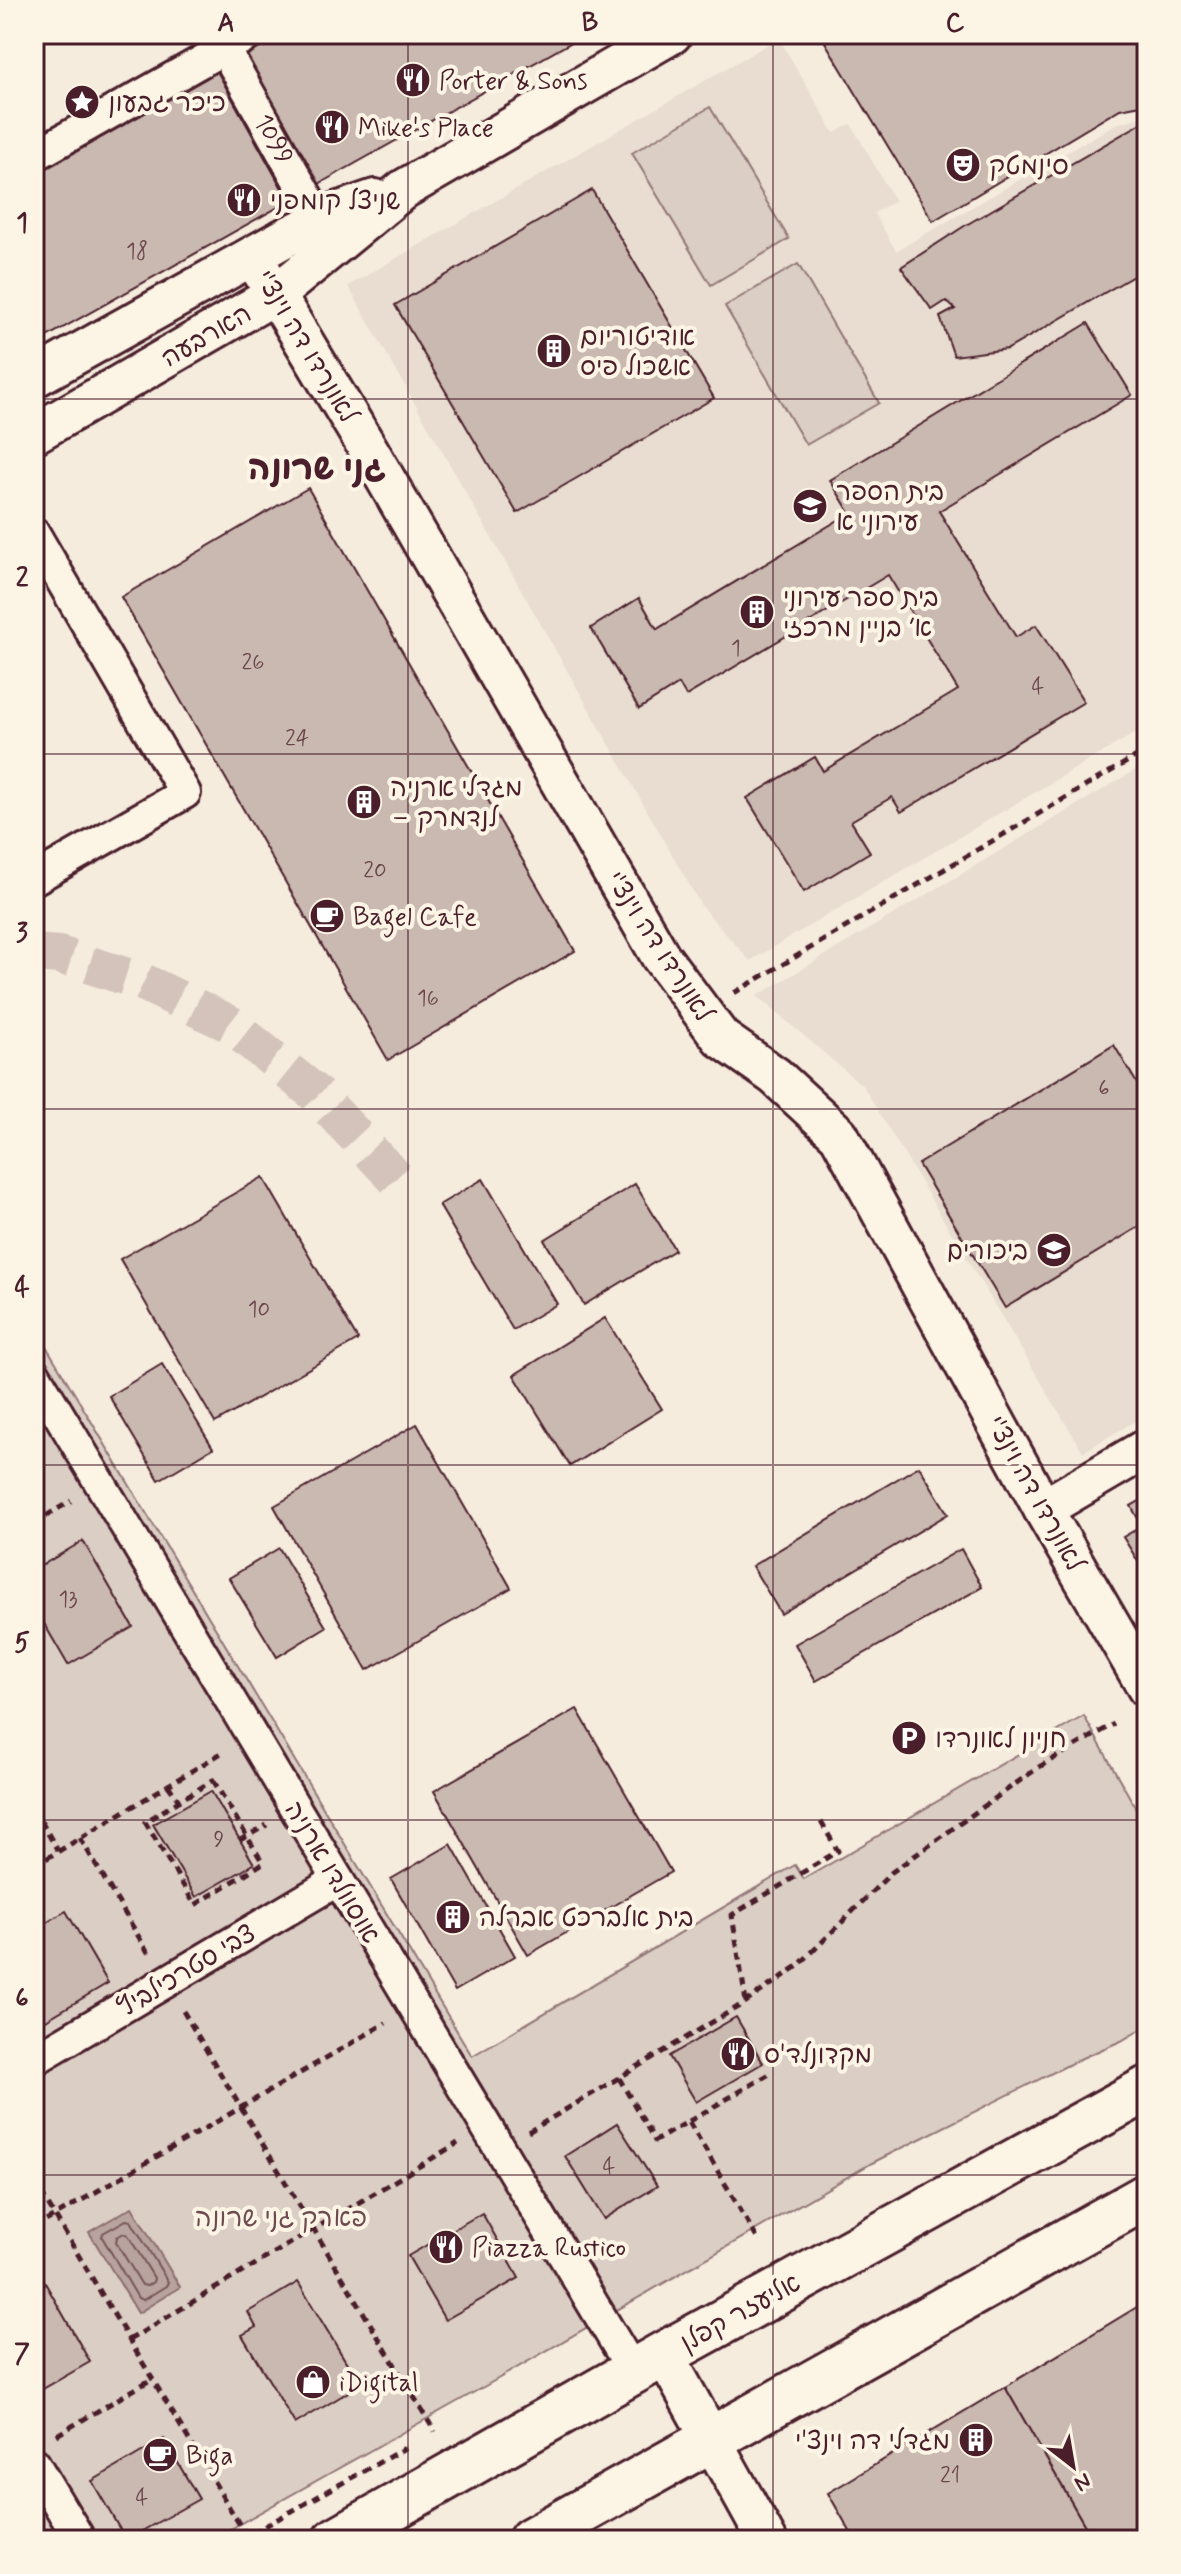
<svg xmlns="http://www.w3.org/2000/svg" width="1181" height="2574" font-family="Mynerve,'Playpen Sans Hebrew',sans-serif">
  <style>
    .built { fill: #e8ddd0 }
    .green { fill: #dbcec4; stroke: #927678; stroke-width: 2 }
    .water { fill: #b8a39e; stroke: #8c6e70; stroke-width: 2 }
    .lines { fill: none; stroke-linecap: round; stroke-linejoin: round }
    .shore { stroke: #765459; stroke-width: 2 }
    .building { fill: #cab9b1; stroke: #4a1f2b; stroke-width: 2 }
    .minor-tunnel { stroke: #d3c3ba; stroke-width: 38; stroke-dasharray: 38 19; stroke-linecap: butt }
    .pedestrian-casing { stroke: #4a1f2b; stroke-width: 36 }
    .minor-casing { stroke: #4a1f2b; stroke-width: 44 }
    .secondary-casing { stroke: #4a1f2b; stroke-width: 50 }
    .path { stroke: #4a1f2b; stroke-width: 5; stroke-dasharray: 8 6; stroke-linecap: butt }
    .pedestrian { stroke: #fcf5e5; stroke-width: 30 }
    .minor { stroke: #fcf5e5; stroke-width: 38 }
    .secondary { stroke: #fcf5e5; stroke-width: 44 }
    .grid { fill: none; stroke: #4a1f2b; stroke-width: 2; stroke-opacity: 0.55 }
    .labels { text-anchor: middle; stroke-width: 8; stroke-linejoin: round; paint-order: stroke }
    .number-label { font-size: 22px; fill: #6a464c }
    .poi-label { font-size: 26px; fill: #4a1f2b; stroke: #fcf5e5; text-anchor: start }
    .street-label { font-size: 26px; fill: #4a1f2b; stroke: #fcf5e5 }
    .park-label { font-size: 26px; fill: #6e4b51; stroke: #fcf5e5 }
    .district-label { font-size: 34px; font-weight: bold; fill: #4a1f2b; stroke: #fcf5e5 }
    .neatline { fill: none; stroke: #4a1f2b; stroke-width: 3 }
    .grid-label { font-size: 26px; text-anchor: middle; font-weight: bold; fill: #4a1f2b }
  </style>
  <rect width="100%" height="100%" fill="#f5ecde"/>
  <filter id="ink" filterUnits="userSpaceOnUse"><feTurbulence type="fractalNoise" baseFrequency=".0125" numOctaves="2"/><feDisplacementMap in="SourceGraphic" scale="16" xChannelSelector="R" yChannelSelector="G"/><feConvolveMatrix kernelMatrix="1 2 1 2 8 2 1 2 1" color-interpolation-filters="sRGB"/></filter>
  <g filter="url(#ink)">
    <g class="built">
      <path d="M779 38 834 133 851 124 895 201 874 213 896 251 1116 124 1147 115V726L750 961 702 907 348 286Z"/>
      <path d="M1147 763V1414L1083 1452 863 1086 757 996Z"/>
    </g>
    <g class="green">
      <path d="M710 107 789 239 711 285 632 153Z"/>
      <path d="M798 264 879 403 806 445 725 306Z"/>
      <path d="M40 1336 472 2056 795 1865 804 1879 1084 1716 1147 1828V2026L1121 2041 1082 2058 872 2163 487 2385 211 2540H34V1340Z"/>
    </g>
    <path class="water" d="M132 2207 180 2287 138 2313 89 2232Z"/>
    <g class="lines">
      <g class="shore">
        <path d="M126 2220 131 2221 168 2282 166 2286 143 2300 138 2298 102 2237 103 2233Z"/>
        <path d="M124 2233 128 2235 154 2278 153 2282 147 2286 142 2285 116 2242 117 2237Z"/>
      </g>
    </g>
    <g class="building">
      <path d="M282 34H586L317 185 244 55Z"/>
      <path d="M837 34H1147V104L1120 109 933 221 825 42Z"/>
      <path d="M217 71 289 201 34 344V173Z"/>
      <path d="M1147 120V268L1008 349 954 356 940 317 955 309 946 301 932 310 901 267 966 225Z"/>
      <path d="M592 190 714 398 517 513 395 305Z"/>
      <path d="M1088 323 1132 395 939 511 1016 637 1036 625 1084 702 901 812 892 797 851 821 870 852 804 892 747 798 815 757 823 771 958 690 888 575 686 696 679 684 639 709 591 628 639 598 657 629 850 513 830 480Z"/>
      <path d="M308 488 575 951 388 1060 121 597Z"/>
      <path d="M1114 1045 1147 1100V1222L1005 1308 918 1164Z"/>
      <path d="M263 1177 358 1340 215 1423 120 1259Z"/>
      <path d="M483 1179 557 1304 513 1330 439 1205Z"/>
      <path d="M635 1184 675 1250 584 1305 544 1240Z"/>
      <path d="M605 1318 662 1409 570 1466 514 1375Z"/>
      <path d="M162 1364 213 1448 159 1480 109 1396Z"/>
      <path d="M417 1424 511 1588 367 1670 274 1506Z"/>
      <path d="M919 1466 948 1514 781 1614 752 1566Z"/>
      <path d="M1147 1497V1576L1123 1537 1142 1526 1131 1506Z"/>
      <path d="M83 1541 133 1627 68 1665 39 1615 34 1618V1570Z"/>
      <path d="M279 1548 326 1627 277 1657 229 1578Z"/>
      <path d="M961 1549 982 1587 816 1681 795 1644Z"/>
      <path d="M577 1709 671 1872 528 1955 434 1791Z"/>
      <path d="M211 1791 254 1864 196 1897 153 1824Z"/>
      <path d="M451 1844 515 1956 455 1991 391 1879Z"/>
      <path d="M66 1911 108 1983 34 2027V1930Z"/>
      <path d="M736 2017 763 2063 696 2102 669 2056Z"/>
      <path d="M617 2123 657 2186 604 2219 565 2156Z"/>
      <path d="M482 2213 519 2278 445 2320 408 2256Z"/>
      <path d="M40 2274 90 2362 34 2394V2277Z"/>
      <path d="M298 2282 360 2385 295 2424 242 2335 256 2327 248 2312Z"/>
      <path d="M1147 2301V2540H1093L1005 2387Z"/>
      <path d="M1005 2387 1093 2540H855L828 2493Z"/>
      <path d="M164 2439 199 2499 126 2540 92 2481Z"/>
    </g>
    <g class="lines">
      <path class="minor-tunnel" d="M34 953 59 955 143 982 228 1023 315 1093 404 1187"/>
      <defs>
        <g id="pedestrian">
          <path id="s1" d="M216 34 309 200"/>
          <path d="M34 156 250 34"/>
          <path d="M34 533 185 793 34 879"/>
          <path d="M34 1373 633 2371"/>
          <path d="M34 2060 338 1880"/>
          <path d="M34 2463 80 2540"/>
        </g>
        <g id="minor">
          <path d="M253 257 370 452 661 957 721 1038 775 1076 839 1135 1043 1509 1147 1688"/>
          <path d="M34 378 288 236 337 212 375 199"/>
          <path d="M34 434 276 294 404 189 672 34"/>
          <path d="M1043 1509 1147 1448"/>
          <path d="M664 2354 767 2540"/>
        </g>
        <g id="secondary">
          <path d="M336 2540 664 2354 1147 2089"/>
          <path d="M531 2540 1147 2196"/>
        </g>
      </defs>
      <use href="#pedestrian" class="pedestrian-casing"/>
      <use href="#minor" class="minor-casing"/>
      <use href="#secondary" class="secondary-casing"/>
      <g class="path">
        <path d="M734 993 1147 750"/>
        <path d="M34 1523 71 1501"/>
        <path d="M213 1780 263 1863 195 1905 145 1822Z"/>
        <path d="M168 1785 179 1801"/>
        <path d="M34 1809 58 1851"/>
        <path d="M80 1838 149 1954"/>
        <path d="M240 1840 267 1825"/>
        <path d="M34 1866 223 1752"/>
        <path d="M746 2002 732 1915 838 1851 821 1822"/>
        <path d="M183 2011 435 2432"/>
        <path d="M619 2078 655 2141 773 2072"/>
        <path d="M689 2122 758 2240"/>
        <path d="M528 2132 746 2002 798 1966 892 1872 1039 1767 1114 1724"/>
        <path d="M34 2181 247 2537"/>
        <path d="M34 2228 386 2023"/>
        <path d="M129 2340 458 2143"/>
        <path d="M57 2435 152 2379"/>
        <path d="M240 2540 405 2448"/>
      </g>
      <use href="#pedestrian" class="pedestrian"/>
      <use href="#minor" class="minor"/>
      <use href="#secondary" class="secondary"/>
    </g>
  </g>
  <path class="grid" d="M408 34V2540M773 34V2540M34 399H1147M34 754H1147M34 1109H1147M34 1465H1147M34 1820H1147M34 2175H1147"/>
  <defs>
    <symbol id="restaurant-disc" viewBox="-11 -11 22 22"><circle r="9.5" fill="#4a1f2b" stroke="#fcf5e5"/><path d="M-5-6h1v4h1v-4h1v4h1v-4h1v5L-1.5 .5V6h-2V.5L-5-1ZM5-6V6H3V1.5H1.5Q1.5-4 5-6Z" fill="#fff"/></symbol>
    <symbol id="sight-disc" viewBox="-11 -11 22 22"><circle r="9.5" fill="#4a1f2b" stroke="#fcf5e5"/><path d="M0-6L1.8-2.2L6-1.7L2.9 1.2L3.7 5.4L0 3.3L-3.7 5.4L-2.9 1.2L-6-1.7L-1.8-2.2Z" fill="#fff"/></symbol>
    <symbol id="theatre-disc" viewBox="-11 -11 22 22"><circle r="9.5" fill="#4a1f2b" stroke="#fcf5e5"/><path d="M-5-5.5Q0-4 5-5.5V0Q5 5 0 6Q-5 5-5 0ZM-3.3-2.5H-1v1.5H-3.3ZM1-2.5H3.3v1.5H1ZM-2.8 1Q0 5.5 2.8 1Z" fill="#fff"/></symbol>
    <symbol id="building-disc" viewBox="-11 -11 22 22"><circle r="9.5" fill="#4a1f2b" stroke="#fcf5e5"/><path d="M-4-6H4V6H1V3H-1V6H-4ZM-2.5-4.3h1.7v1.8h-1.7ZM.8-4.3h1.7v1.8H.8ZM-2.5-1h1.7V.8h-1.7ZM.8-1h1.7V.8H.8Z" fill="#fff"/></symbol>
    <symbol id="school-disc" viewBox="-11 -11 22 22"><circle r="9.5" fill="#4a1f2b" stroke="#fcf5e5"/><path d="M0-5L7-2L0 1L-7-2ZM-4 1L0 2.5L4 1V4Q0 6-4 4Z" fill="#fff"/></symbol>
    <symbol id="cafe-disc" viewBox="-11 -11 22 22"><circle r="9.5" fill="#4a1f2b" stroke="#fcf5e5"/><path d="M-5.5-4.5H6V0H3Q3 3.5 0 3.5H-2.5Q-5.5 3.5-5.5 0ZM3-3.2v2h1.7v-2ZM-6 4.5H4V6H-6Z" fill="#fff"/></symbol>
    <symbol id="parking-disc" viewBox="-11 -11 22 22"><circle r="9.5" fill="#4a1f2b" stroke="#fcf5e5"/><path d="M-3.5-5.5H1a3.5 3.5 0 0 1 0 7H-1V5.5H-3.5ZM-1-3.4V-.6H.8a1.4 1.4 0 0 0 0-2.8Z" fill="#fff"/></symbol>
    <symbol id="shop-disc" viewBox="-11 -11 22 22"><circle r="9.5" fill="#4a1f2b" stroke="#fcf5e5"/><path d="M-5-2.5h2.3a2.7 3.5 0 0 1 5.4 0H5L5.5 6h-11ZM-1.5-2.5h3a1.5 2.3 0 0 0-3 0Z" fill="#fff"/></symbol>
  </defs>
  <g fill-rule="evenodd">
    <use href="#restaurant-disc" x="393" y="60" width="40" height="40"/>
    <use href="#sight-disc" x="62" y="82" width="40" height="40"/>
    <use href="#restaurant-disc" x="312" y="107" width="40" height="40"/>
    <use href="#theatre-disc" x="943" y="145" width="40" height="40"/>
    <use href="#restaurant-disc" x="224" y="180" width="40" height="40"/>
    <use href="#building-disc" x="534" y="331" width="40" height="40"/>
    <use href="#school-disc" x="790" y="486" width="40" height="40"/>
    <use href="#building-disc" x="737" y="592" width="40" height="40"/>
    <use href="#building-disc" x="344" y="782" width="40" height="40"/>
    <use href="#cafe-disc" x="307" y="896" width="40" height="40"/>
    <use href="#school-disc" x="1034" y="1230" width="40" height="40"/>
    <use href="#parking-disc" x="889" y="1718" width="40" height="40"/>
    <use href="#building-disc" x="433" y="1897" width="40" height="40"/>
    <use href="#restaurant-disc" x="718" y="2034" width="40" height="40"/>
    <use href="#restaurant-disc" x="426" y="2227" width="40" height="40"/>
    <use href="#shop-disc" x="293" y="2362" width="40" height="40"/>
    <use href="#building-disc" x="956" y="2420" width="40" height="40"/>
    <use href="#cafe-disc" x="140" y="2435" width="40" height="40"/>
  </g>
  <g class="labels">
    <g class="number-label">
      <text x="137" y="258">18</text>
      <text x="736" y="655">1</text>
      <text x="253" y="669">26</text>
      <text x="1038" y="693">4</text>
      <text x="297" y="745">24</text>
      <text x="375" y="877">20</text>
      <text x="428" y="1005">16</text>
      <text x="1104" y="1095">6</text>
      <text x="259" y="1316">10</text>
      <text x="68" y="1606">13</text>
      <text x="219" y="1846">9</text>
      <text x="609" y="2173">4</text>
      <text x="950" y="2482">21</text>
      <text x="142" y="2504">4</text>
    </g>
    <g class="poi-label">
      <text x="439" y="89">Porter &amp; Sons</text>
      <text x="108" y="111">כיכר גבעון</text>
      <text x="358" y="136">Mike's Place</text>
      <text x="989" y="174">סינמטק</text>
      <text x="270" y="209">שניצל קומפני</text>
      <text x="580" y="345">אודיטוריום<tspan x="580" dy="30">אשכול פיס</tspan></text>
      <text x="836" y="500">בית הספר<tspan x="836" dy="30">עירוני א</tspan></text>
      <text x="783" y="606">בית ספר עירוני<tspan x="783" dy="30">א׳ בניין מרכזי</tspan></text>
      <text x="390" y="796">מגדלי ארניה<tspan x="390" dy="30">– לנדמרק</tspan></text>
      <text x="353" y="925">Bagel Cafe</text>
      <text x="1028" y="1259" text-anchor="end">ביכורים</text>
      <text x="935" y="1747">חניון לאונרדו</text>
      <text x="479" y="1926">בית אלברכט אברלה</text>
      <text x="764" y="2063">מקדונלד'ס</text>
      <text x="472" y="2256">Piazza Rustico</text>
      <text x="339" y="2391">iDigital</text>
      <text x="950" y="2449" text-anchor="end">מגדלי דה וינצ'י</text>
      <text x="186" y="2464">Biga</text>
    </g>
    <g class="street-label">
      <text dy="9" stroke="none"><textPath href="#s1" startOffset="120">1099</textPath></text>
      <text transform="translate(206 335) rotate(-30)" y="9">הארבעה</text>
      <text transform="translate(307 346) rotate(59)" y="9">לאונרדו דה וינצ'י</text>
      <text transform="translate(660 946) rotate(57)" y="9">לאונרדו דה וינצ'י</text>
      <text transform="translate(1036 1493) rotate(61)" y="9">לאונרדו דה וינצ'י</text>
      <text transform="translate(333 1872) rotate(59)" y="9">אוסוולדו ארניה</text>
      <text transform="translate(186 1970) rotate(-31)" y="9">צבי סטרכילביץ</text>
      <text transform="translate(740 2312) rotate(-29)" y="9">אליעזר קפלן</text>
    </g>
    <g class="park-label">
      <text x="281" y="2226">פארק גני שרונה</text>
    </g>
    <g class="district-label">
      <text x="317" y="479">גני שרונה</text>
    </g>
  </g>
  <rect width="1181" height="2574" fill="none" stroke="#fcf5e5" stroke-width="88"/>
  <g transform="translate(1073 2466) rotate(149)" stroke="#fcf5e5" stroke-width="6" paint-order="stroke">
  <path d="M0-6L14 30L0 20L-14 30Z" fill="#4a1f2b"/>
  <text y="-12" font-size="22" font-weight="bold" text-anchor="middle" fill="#4a1f2b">N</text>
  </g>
  <rect x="44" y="44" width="1093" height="2486" class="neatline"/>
  <g class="grid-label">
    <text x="226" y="31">A</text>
    <text x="590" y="31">B</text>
    <text x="955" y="31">C</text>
    <text x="22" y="231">1</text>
    <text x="22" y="586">2</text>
    <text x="22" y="941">3</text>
    <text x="22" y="1296">4</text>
    <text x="22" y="1651">5</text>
    <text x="22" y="2006">6</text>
    <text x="22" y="2362">7</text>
  </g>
</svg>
